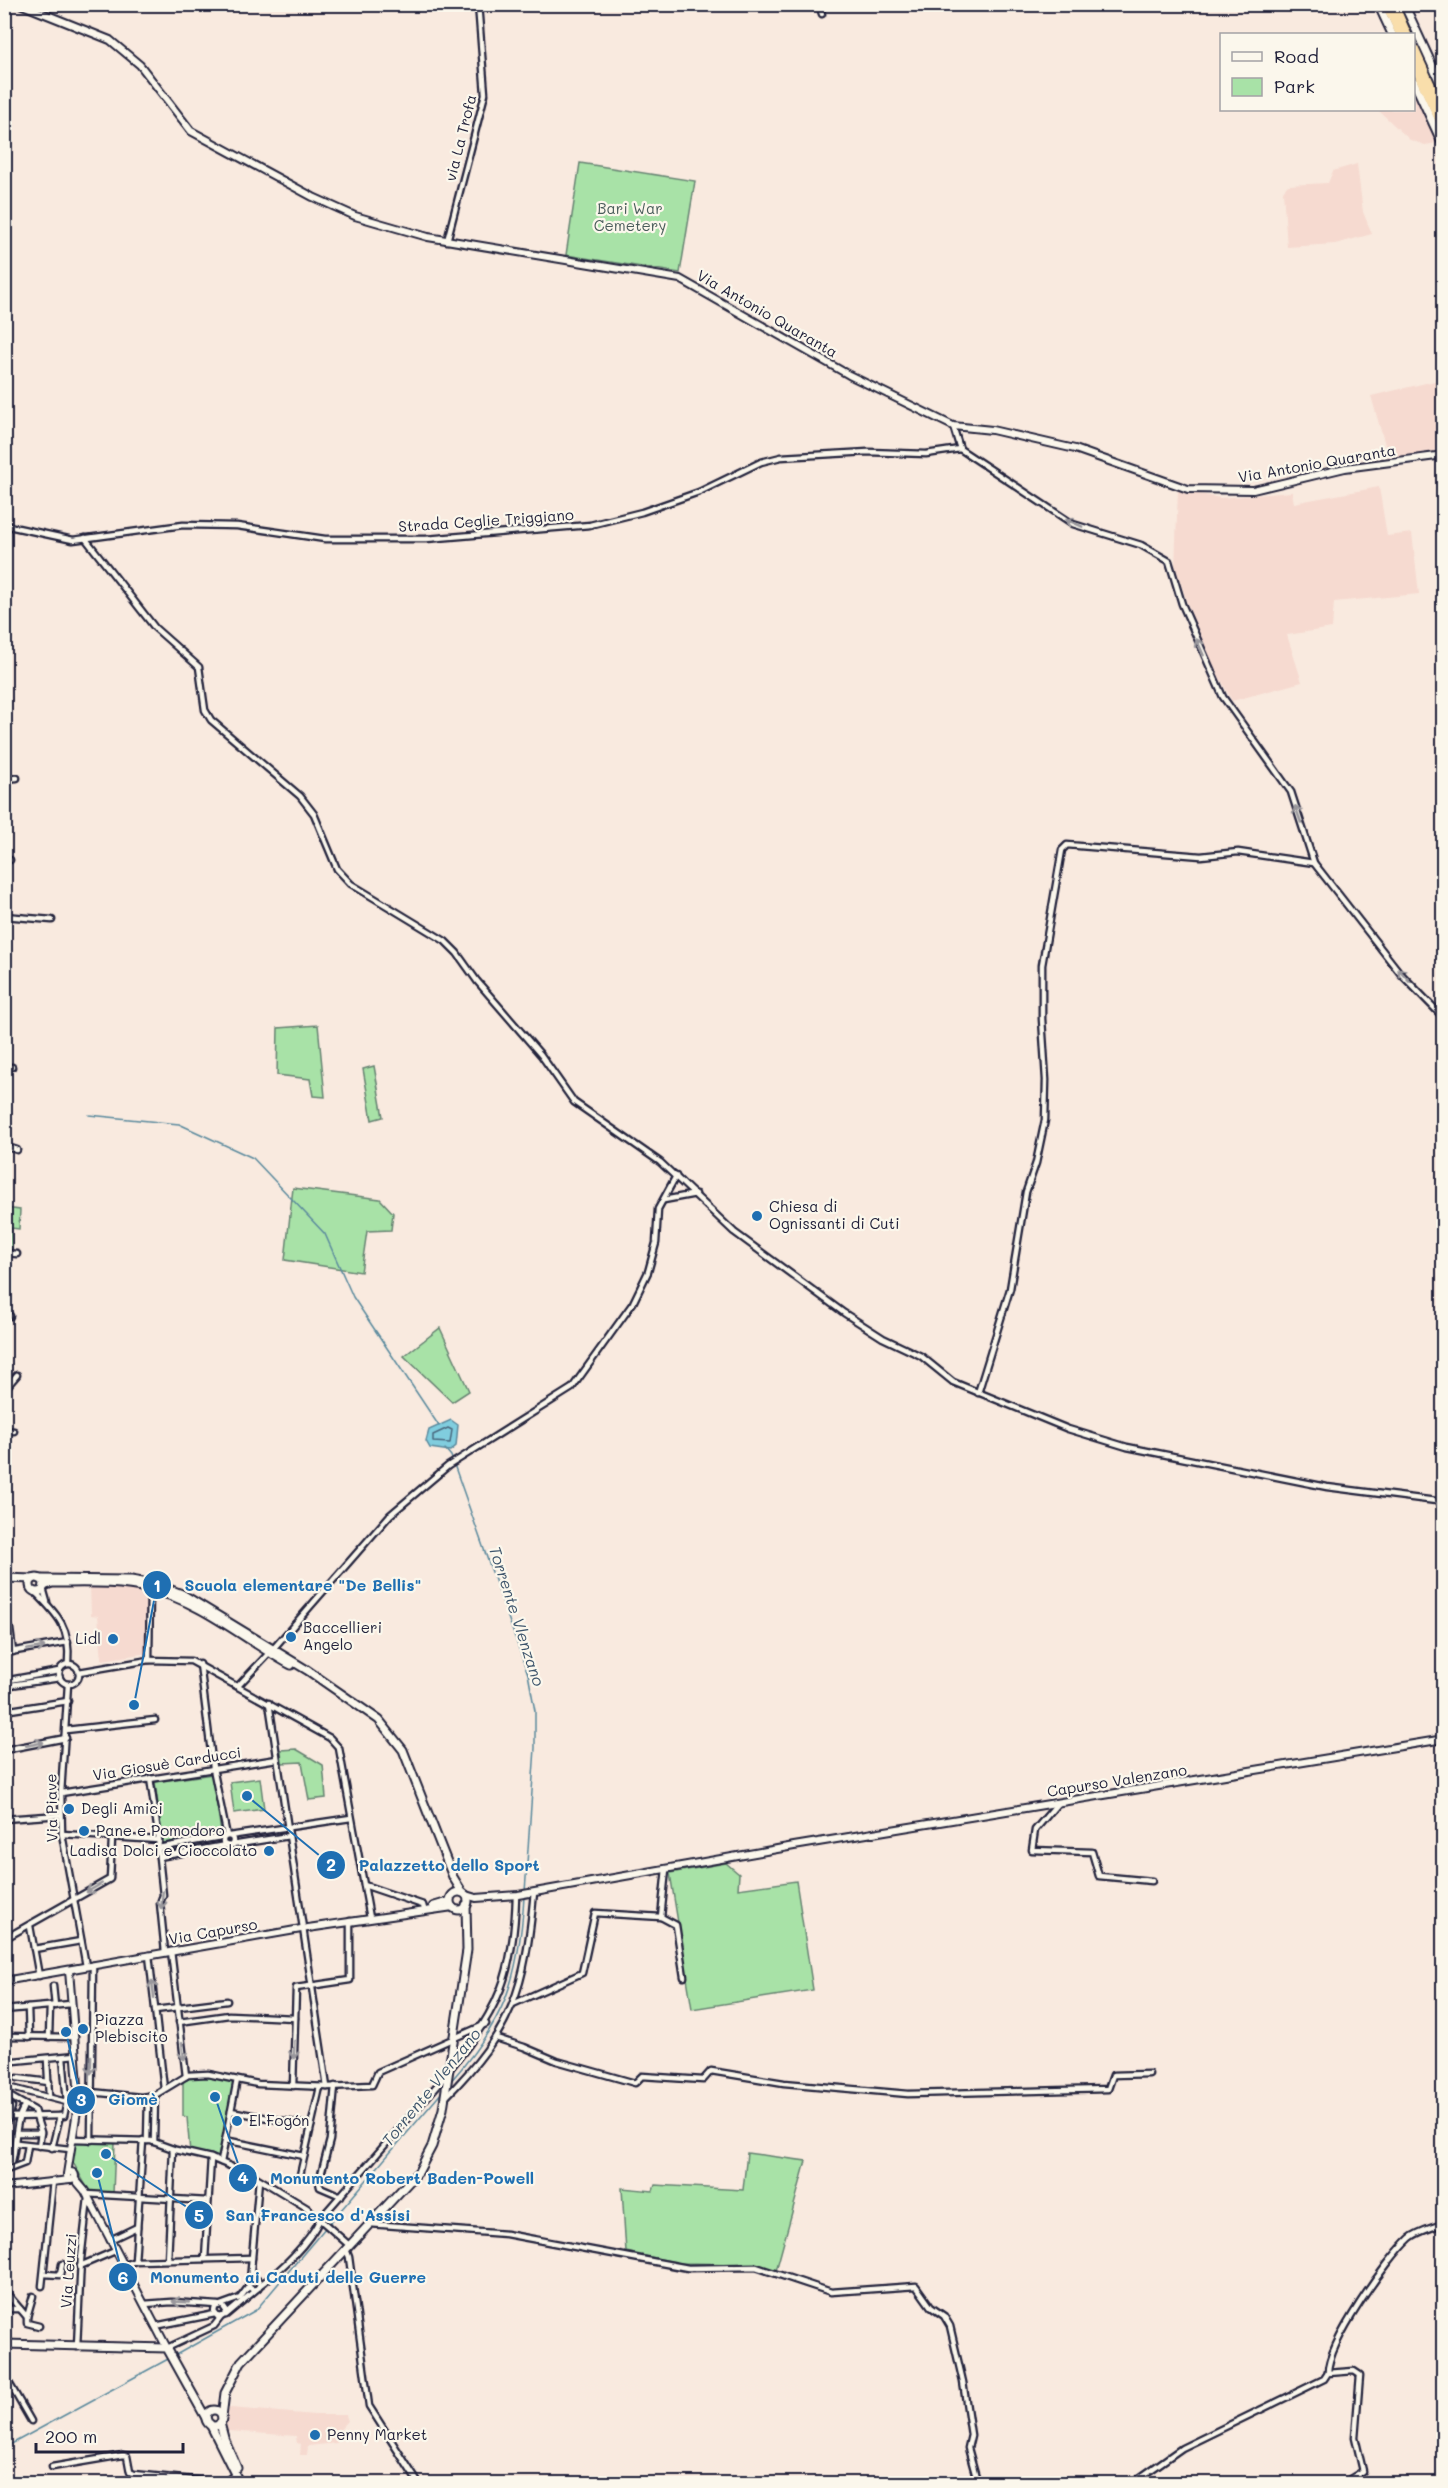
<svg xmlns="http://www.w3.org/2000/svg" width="1448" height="2488" font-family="Mali,sans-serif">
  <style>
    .built { fill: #f6dad0 }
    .green { fill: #a8e2a7; stroke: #658271; stroke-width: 1.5 }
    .water { fill: #80cdde; stroke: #5a899d; stroke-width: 1.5 }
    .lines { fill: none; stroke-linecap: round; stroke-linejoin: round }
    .shore { stroke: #48667c; stroke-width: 1.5 }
    .stream { stroke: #5a899d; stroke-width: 1.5 }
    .minor-casing { stroke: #22223b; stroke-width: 9 }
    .tertiary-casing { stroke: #22223b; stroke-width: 10 }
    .secondary-casing { stroke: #22223b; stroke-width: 11 }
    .trunk-casing { stroke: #22223b; stroke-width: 13 }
    .minor { stroke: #fbf7ec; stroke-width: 4.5 }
    .tertiary { stroke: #fbf7ec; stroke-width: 6 }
    .secondary { stroke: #fbf7ec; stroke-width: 7 }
    .trunk { stroke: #f9deab; stroke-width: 8 }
    .oneway { stroke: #99979c }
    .poi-dot { fill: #1f6fb2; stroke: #fbf7ec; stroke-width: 2 }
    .labels { text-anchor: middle; stroke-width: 4.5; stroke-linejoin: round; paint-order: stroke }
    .street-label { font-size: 15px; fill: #22223b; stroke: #fbf7ec }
    .park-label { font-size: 15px; fill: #4a5c5b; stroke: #fbf7ec }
    .poi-label { font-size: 15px; fill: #22223b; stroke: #fbf7ec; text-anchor: start }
    .water-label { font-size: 16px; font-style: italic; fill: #3e556c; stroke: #fbf7ec }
    .leader { fill: none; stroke: #1f6fb2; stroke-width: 2 }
    .callout-dot { fill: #1f6fb2; stroke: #fbf7ec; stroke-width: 2 }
    .mark-label { font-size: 18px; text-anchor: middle; font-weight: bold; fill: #fff }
    .callout-label { font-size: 16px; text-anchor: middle; font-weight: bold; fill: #1f6fb2; stroke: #fbf7ec; stroke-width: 4.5; stroke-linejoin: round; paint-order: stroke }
  </style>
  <rect width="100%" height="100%" fill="#f9eadf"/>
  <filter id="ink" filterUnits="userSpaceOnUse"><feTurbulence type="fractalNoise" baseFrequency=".0167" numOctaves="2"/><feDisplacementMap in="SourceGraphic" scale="12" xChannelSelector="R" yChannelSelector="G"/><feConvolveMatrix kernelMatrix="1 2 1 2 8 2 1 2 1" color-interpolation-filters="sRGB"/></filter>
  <g filter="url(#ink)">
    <g class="built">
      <path d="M1414 92 1437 143 1425 145 1410 140 1378 110H1414Z"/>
      <path d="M1357 164 1363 212 1372 234 1335 244 1287 247 1283 191 1288 185 1328 183 1333 171Z"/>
      <path d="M1443 379V450L1389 459 1371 396Z"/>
      <path d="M1379 487 1387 536 1412 533 1419 594 1334 602 1332 628 1287 635 1302 682 1232 701 1199 638 1175 566 1178 490 1220 498 1292 492 1294 503Z"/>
      <path d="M90 1586 148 1591V1653L102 1660 98 1616 91 1615Z"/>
      <path d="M231 2408 315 2415H346L348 2421 335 2435 337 2443 308 2446 307 2455H300L301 2444 297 2443 296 2436 228 2431 225 2424 227 2410Z"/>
    </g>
    <g class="green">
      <path d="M580 163 695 181 680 273 566 255Z"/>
      <path d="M318 1025 325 1097 313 1096 310 1079 277 1075 278 1028Z"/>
      <path d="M374 1066 383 1117 372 1120 363 1069Z"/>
      <path d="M293 1188 380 1199 393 1213 391 1230 367 1231 361 1272 285 1260Z"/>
      <path d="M5 1208 20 1210 19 1229 11 1228 12 1251H5Z"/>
      <path d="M440 1328 469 1391 452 1402 404 1356Z"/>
      <path d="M296 1749 323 1765 326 1798 309 1800 302 1762 282 1763 281 1750Z"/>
      <path d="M213 1774 221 1833 163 1843 155 1782Z"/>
      <path d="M260 1778 264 1809 234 1813 230 1782Z"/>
      <path d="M726 1863 739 1874 738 1889 796 1881 813 1990 692 2009 670 1873Z"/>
      <path d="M208 2074 237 2080 221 2162 190 2153 187 2117 183 2116V2080L188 2075Z"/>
      <path d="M75 2142 115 2143 113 2194 89 2191 70 2157Z"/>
      <path d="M747 2153 806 2161 776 2271 739 2264 680 2263 626 2252 622 2188 653 2191 655 2185 743 2190Z"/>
    </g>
    <path class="water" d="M451 1420 458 1425 456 1446 450 1451 430 1448 426 1441 429 1430Z"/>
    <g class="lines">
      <path class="shore" d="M448 1428 452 1430 450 1443 433 1442V1435Z"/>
      <g class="stream">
        <path d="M89 1115 179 1124 253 1158 325 1234 353 1297 439 1426"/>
        <path d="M445 1449 451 1456 528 1674 535 1711V1748L525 1892"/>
        <path d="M450 2082C505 2020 519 1980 524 1897"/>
        <path d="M329 2224 443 2091"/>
        <path d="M174 2356 256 2310 326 2227"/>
        <path d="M4 2448 170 2358"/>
      </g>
      <defs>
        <g id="minor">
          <path d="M819 4 822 14"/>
          <path d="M447 241 485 94 478 4"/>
          <path d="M953 426 960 449 1073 524 1141 545 1169 561 1182 604 1223 697 1291 792 1314 863 1400 973 1444 1018"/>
          <path d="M4 525 73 540 183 525 237 526 325 539H426L590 525 642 512 699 492 761 462 781 457 868 452 926 454 960 449"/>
          <path d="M85 538 155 628 199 667 205 710 211 720 300 796 314 814 337 869 351 884 445 941 457 953 477 981 541 1055 574 1102 660 1162 734 1232 844 1313 883 1338 921 1356 953 1382 1068 1429 1127 1447 1327 1487 1444 1502"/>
          <path d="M4 779 17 778"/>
          <path d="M4 861 10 860"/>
          <path d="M4 916 52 920"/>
          <path d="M4 1067H12"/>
          <path d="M4 1146 17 1150"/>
          <path d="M664 1200 696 1194"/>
          <path d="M4 1253 17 1254"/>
          <path d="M4 1316H10"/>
          <path d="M4 1390 17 1375"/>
          <path d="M978 1393 1010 1289 1026 1192 1036 1163 1045 1120 1046 1080 1042 1019V965L1062 850 1067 845 1201 856 1238 852 1314 863"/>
          <path d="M4 1430 14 1431"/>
          <path d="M43 1588 47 1602"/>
          <path d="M35 1592C58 1615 71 1628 68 1663"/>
          <path d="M10 1629 13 1652"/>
          <path d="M273 1649 390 1515 448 1466 572 1388 633 1303 648 1272 656 1243 658 1209 676 1176"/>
          <path d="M4 1653 68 1642"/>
          <path d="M149 1660 150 1589"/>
          <circle cx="69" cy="1674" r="10"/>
          <path d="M200 1664 213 1768 227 1836"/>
          <path d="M79 1672 149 1660 191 1661 330 1738 339 1748 370 1918"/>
          <path d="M4 1681 59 1671"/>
          <path d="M68 1684 61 1793 62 1834 86 1966"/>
          <path d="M4 1686 60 1678"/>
          <path d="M238 1686 269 1653"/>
          <path d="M269 1703 327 2087"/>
          <path d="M4 1711 68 1701"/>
          <path d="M66 1730 155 1720"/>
          <path d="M4 1750 66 1738"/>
          <path d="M150 1778 159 1840 158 1848 163 1895 160 1903 165 1952"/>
          <path d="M61 1793 277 1759"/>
          <path d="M1057 1804 1035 1830 1032 1850 1092 1852 1099 1876 1152 1881"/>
          <path d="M4 1819 61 1815"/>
          <path d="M62 1834 159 1840"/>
          <circle cx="228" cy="1841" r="5"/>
          <path d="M229 1836 351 1818"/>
          <path d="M232 1845 289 1836"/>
          <path d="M158 1848 226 1836"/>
          <path d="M159 1857 226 1845"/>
          <path d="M364 1885 423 1905 424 1909"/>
          <path d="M661 1917 676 1925 684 1977"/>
          <path d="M30 1926 39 1976"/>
          <path d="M4 1939 110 1879 112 1839"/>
          <path d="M34 1949 81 1941"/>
          <path d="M171 1951 186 2076"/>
          <path d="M149 1955 164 2089"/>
          <path d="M53 1986 55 2006"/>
          <path d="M513 2004 582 1973 595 1913 661 1917 666 1869"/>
          <path d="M28 2008 29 2037"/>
          <path d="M4 2010 71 2004"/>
          <path d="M155 2010 227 2001"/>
          <path d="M179 2022 229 2015 295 2018"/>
          <path d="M4 2036 75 2037"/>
          <path d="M49 2037 50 2006"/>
          <path d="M496 2038 524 2047 557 2061 635 2083 642 2076 703 2080 711 2071 784 2083 908 2094 1108 2089 1113 2075 1149 2074"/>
          <path d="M47 2059 49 2097"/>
          <path d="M4 2062 76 2055"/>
          <path d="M449 2070C499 2011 514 1973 516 1895"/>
          <path d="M17 2078 49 2082"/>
          <path d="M4 2086 78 2105"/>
          <path d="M293 2086 296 1988 350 1980V1921"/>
          <path d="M335 2086 330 2140 319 2182 320 2187 341 2196"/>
          <path d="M91 2092 141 2097 155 2095 188 2075 208 2074 258 2084 327 2087 372 2085 378 2072 486 2024"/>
          <path d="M444 2099C514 2028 525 1989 534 1892"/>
          <path d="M4 2104 9 2096 34 2110 41 2132 39 2146"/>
          <path d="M231 2111 311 2126"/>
          <path d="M8 2117 60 2116"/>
          <path d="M4 2121H7L12 2107"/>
          <path d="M16 2133H41"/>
          <path d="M72 2139 151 2141 176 2150 211 2158 256 2177 307 2208 349 2245"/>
          <path d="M91 2140 93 1965"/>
          <path d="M225 2140 304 2156"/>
          <path d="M147 2141 148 2096"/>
          <path d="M154 2142 155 2095"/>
          <path d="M17 2143 70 2149"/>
          <path d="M52 2148 60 2116H64L67 2102 63 2057"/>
          <path d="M4 2162 12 2161C17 2142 14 2124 24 2106"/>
          <path d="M221 2162 237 2080"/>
          <path d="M4 2171 25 2163 28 2145"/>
          <path d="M300 2175 320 2087"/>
          <path d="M86 2194 208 2201"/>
          <path d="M370 2224 506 2234 688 2268 756 2267 831 2292 916 2286 931 2307 944 2316 950 2326 963 2382 971 2435 968 2448 978 2484"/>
          <path d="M110 2240 137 2227"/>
          <path d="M346 2249 349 2257 369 2406 419 2484"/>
          <path d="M205 2259 211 2158"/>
          <path d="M168 2260 173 2149"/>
          <path d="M135 2261 143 2140"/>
          <path d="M80 2266 115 2251"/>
          <path d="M123 2266 135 2261 252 2258"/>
          <path d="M44 2274 60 2275 62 2264"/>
          <circle cx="254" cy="2284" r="5.5"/>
          <path d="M250 2280 259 2180"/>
          <path d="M42 2286 53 2181"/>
          <path d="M259 2286C281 2270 309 2243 320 2219L448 2073"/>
          <path d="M4 2290 27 2317V2323L39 2326"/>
          <path d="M144 2304 172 2302 218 2305"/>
          <path d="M222 2305 227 2312 223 2316 218 2317 214 2312 215 2307 240 2298 249 2286"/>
          <path d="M4 2309H20"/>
          <path d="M226 2315 258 2288"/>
          <path d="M27 2317 33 2296"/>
          <path d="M155 2326 215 2314"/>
          <path d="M77 2347 81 2259 88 2198"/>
          <path d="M167 2348 214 2326 221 2317"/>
          <path d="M1328 2373C1327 2344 1387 2259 1410 2238 1418 2231 1433 2228 1444 2223"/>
          <path d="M4 2374 31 2421"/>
          <path d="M52 2467 123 2455 127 2456 130 2472 134 2474 223 2483"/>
          <path d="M223 2484 235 2474"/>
          <path d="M1131 2484 1182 2448 1324 2379 1328 2373 1354 2371 1360 2375 1355 2437 1363 2471 1350 2479 1349 2484"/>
        </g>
        <g id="tertiary">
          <path d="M20 4 110 40 140 65 191 131 313 197 355 216 428 237 680 279 849 375 953 426 992 430 1075 449 1188 489 1253 490 1345 468 1444 455"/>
          <path d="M466 1895 476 1898 518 1895 794 1846 1444 1739"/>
          <path d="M433 1906 450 1901"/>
          <path d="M4 1981 301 1929 453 1907"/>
          <circle cx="71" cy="2176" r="4"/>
          <path d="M67 2174 79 2098 69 1970"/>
          <path d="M74 2178 85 2191 167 2348"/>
          <path d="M4 2187 70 2180"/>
        </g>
        <g id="secondary">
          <path d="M1378 4 1392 34"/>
          <path d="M1404 4 1444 91"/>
          <path d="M1414 82 1444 147"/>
          <circle cx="37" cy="1585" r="7"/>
          <path d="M4 1578 33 1579"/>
          <path d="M40 1579 131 1580 159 1585 182 1594 307 1670 379 1720 403 1750 453 1877 462 1892"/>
          <path d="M44 1586 52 1583C84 1583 118 1581 149 1589 201 1601 245 1640 291 1665"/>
          <circle cx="459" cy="1901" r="9"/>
          <path d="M4 2344 167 2348 207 2420"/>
          <circle cx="214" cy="2418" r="8"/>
          <path d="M222 2417 225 2393 241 2362 419 2171 432 2146 443 2109 467 1950 466 1905"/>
          <path d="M220 2423 224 2438 237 2468"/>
          <path d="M210 2424 240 2484"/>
        </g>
        <g id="trunk">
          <path d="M1386 4 1400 34"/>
          <path d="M1394 4 1407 34"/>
          <path d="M1414 48 1444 114"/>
          <path d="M1414 65 1444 130"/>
        </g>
      </defs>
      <use href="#minor" class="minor-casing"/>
      <use href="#tertiary" class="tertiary-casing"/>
      <use href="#secondary" class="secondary-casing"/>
      <use href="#trunk" class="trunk-casing"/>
      <use href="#minor" class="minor"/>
      <use href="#tertiary" class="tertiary"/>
      <use href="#secondary" class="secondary"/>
      <use href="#trunk" class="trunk"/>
    </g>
    <defs><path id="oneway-shaft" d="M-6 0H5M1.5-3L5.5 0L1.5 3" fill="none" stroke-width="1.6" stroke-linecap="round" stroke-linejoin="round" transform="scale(1.5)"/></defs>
    <g class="oneway">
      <use href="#oneway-shaft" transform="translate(1074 523) rotate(-156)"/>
      <use href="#oneway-shaft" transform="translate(1200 647) rotate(-114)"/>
      <use href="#oneway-shaft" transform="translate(1298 814) rotate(-109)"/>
      <use href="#oneway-shaft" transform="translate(1404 975) rotate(-132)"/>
      <use href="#oneway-shaft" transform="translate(36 1648) rotate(-10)"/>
      <use href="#oneway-shaft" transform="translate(35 1744) rotate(-11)"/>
      <use href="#oneway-shaft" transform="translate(94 1888) rotate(150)"/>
      <use href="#oneway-shaft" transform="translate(162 1900) rotate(96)"/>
      <use href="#oneway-shaft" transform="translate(153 1989) rotate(-97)"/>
      <use href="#oneway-shaft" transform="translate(294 2050) rotate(92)"/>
      <use href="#oneway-shaft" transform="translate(183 2051) rotate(83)"/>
      <use href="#oneway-shaft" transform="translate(91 2065) rotate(91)"/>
      <use href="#oneway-shaft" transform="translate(181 2302) rotate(-177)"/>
    </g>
  </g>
  <g class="poi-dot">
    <circle cx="757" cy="1216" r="6"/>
    <circle cx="291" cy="1637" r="6"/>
    <circle cx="113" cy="1639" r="6"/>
    <circle cx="69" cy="1809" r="6"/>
    <circle cx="84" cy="1831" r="6"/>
    <circle cx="269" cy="1851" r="6"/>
    <circle cx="83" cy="2029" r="6"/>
    <circle cx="237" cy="2121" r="6"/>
    <circle cx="315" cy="2435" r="6"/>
  </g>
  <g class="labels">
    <g class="street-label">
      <text transform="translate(461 138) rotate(-76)" y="5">via La Trofa</text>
      <text transform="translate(767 314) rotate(30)" y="5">Via Antonio Quaranta</text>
      <text transform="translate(1317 464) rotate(-10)" y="5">Via Antonio Quaranta</text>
      <text transform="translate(486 521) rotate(-4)" y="5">Strada Ceglie Triggiano</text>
      <text transform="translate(167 1764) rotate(-9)" y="5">Via Giosuè Carducci</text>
      <text transform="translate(1117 1781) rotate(-9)" y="5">Capurso Valenzano</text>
      <text transform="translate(52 1808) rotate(-91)" y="5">Via Piave</text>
      <text transform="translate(213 1932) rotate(-10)" y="5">Via Capurso</text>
      <text transform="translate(69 2271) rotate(-86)" y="5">Via Leuzzi</text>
    </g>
    <g class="park-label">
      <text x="630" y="214">Bari War<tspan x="630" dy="17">Cemetery</tspan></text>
    </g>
    <g class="poi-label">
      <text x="769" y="1212">Chiesa di<tspan x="769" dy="17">Ognissanti di Cuti</tspan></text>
      <text x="303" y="1633">Baccellieri<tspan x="303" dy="17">Angelo</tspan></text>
      <text x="101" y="1644" text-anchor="end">Lidl</text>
      <text x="81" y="1814">Degli Amici</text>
      <text x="96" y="1836">Pane e Pomodoro</text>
      <text x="257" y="1856" text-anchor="end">Ladisa Dolci e Cioccolato</text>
      <text x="95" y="2025">Piazza<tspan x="95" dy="17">Plebiscito</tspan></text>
      <text x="249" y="2126">El Fogón</text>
      <text x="327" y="2440">Penny Market</text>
    </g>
    <g class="water-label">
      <text transform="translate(517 1616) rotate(72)" y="6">Torrente Vlenzano</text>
      <text transform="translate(431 2087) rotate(-51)" y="6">Torrente Vlenzano</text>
    </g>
  </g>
  <path class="leader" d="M134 1705L157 1585M247 1796L331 1865M66 2032L81 2100M215 2097L243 2178M106 2154L199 2215M97 2173L123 2277"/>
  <g class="callout-dot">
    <circle cx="134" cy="1705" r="6"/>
    <circle cx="247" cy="1796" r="6"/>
    <circle cx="66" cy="2032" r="6"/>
    <circle cx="215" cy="2097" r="6"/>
    <circle cx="106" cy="2154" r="6"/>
    <circle cx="97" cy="2173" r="6"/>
    <circle cx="157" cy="1585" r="15"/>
    <circle cx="331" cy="1865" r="15"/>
    <circle cx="81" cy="2100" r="15"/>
    <circle cx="243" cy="2178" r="15"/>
    <circle cx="199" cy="2215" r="15"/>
    <circle cx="123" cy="2277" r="15"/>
  </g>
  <g class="mark-label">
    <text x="157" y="1592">1</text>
    <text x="331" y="1871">2</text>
    <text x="81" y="2106">3</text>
    <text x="243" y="2184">4</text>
    <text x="199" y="2222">5</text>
    <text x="123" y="2284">6</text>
  </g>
  <g class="callout-label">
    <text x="303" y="1591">Scuola elementare "De Bellis"</text>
    <text x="449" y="1871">Palazzetto dello Sport</text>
    <text x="133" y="2105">Giomè</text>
    <text x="402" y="2184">Monumento Robert Baden-Powell</text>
    <text x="318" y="2221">San Francesco d'Assisi</text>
    <text x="288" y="2283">Monumento ai Caduti delle Guerre</text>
  </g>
  <rect width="1448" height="2488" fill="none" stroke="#fbf7ec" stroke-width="24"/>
  <rect x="12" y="12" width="1424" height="2464" fill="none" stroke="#22223b" stroke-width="2" filter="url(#ink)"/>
  <rect x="1220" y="33" width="195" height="78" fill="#fbf7ec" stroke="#a4a2a5" stroke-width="1.5"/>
  <rect x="1232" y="52" width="30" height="9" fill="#fbf7ec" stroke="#a4a2a5" stroke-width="1.5"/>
  <text x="1274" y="63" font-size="18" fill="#22223b">Road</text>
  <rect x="1232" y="78" width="30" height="18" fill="#a8e2a7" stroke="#a4a2a5" stroke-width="1.5"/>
  <text x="1274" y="93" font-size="18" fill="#22223b">Park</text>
  <path d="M36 2443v9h147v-9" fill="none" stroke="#22223b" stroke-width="3"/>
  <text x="45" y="2443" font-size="18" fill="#22223b" stroke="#fbf7ec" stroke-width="4.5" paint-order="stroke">200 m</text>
</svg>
